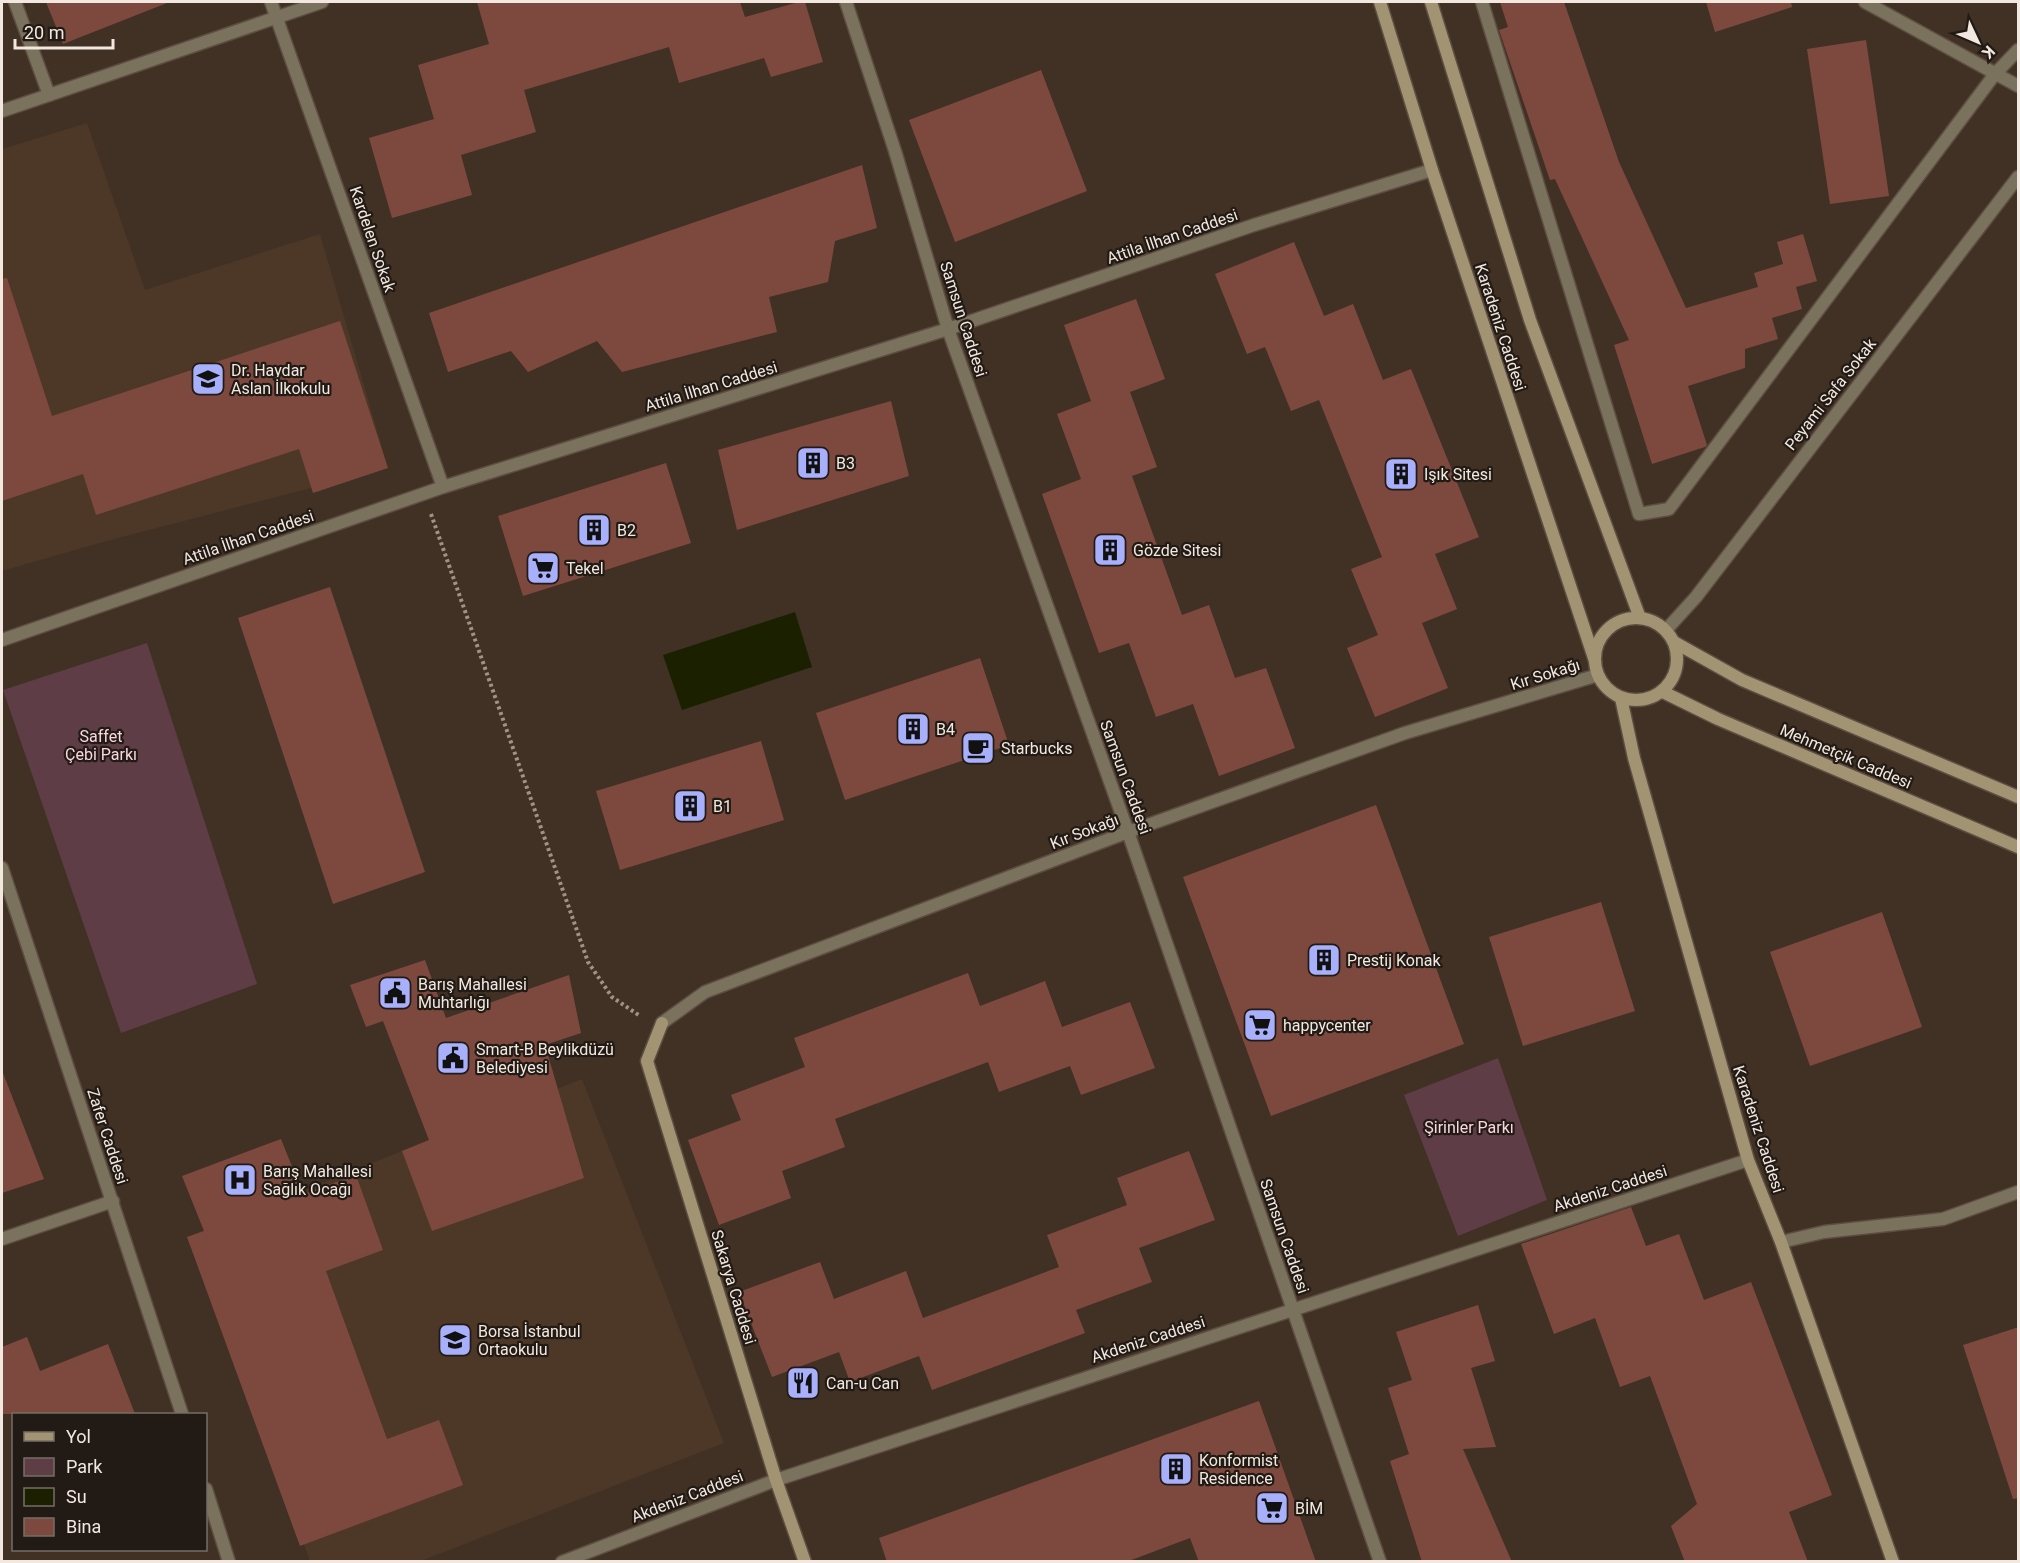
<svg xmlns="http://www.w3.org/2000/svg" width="2020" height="1563" font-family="Roboto,sans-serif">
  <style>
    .built { fill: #4d3726 }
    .green { fill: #5f3d46 }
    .water { fill: #1b2000 }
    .building { fill: #7d493f }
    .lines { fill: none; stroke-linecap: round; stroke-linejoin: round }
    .service-casing { stroke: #5d4e42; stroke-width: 15 }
    .minor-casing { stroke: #5d4e42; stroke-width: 15 }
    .tertiary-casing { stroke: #5d4e42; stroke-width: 15 }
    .secondary-casing { stroke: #5d4e42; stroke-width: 15 }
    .path { stroke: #9f9287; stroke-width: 4; stroke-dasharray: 3 3; stroke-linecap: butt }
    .service { stroke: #7b725d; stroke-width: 12 }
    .minor { stroke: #7b725d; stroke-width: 12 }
    .tertiary { stroke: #7b725d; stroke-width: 12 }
    .secondary { stroke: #a29473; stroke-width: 12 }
    .labels { text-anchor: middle; stroke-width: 4.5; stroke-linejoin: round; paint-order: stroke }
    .street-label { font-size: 16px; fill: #f2e8df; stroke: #221b15 }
    .poi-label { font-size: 16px; fill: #f2e8df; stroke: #221b15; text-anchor: start }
    .park-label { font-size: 16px; fill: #fad6de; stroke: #221b15 }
  </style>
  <rect width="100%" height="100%" fill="#413124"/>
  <g class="built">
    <path d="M87 123 145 290 320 234 388 468 103 542 2 571V149Z"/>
    <path d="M582 1079 724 1443 421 1561H310L187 1237Z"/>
  </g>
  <g class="green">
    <path d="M147 643 257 984 121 1033 3 690Z"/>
    <path d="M1498 1058 1547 1200 1458 1236 1404 1095Z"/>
  </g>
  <path class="water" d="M795 612 812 667 682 710 663 655Z"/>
  <g class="building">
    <path d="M46 2H167V3L63 44Z"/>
    <path d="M477 2H740L745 17 799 2H805L823 62 771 77 764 58 679 83 669 47 524 90 536 132 461 155 472 195 392 218 369 138 434 119 418 65 489 44Z"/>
    <path d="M1500 2H1564L1619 162 1686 308 1758 287 1754 273 1783 264 1777 242 1803 234 1817 281 1796 287 1802 309 1772 318 1778 339 1745 349V368L1688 386 1707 445 1705 447 1652 464 1614 345 1629 340 1555 179 1550 180 1499 30 1508 27Z"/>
    <path d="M1706 2H1791L1792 7 1715 32Z"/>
    <path d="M1866 40 1889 196 1830 204 1807 49Z"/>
    <path d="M1041 70 1087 191 955 242 909 120Z"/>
    <path d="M862 165 877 228 835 241 828 282 769 297 777 332 622 372 597 341 528 372 511 351 448 372 429 313Z"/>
    <path d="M1294 242 1324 316 1353 304 1383 380 1411 369 1479 537 1435 554 1457 609 1422 623 1448 688 1375 717 1347 648 1378 635 1351 569 1382 557 1319 400 1291 411 1265 347 1247 354 1215 274Z"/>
    <path d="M7 278 52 416 340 321 388 468 313 493 299 449 96 515 83 474 2 501V279Z"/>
    <path d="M1136 299 1165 379 1130 392 1157 467 1132 476 1182 615 1209 605 1235 678 1266 668 1295 748 1219 776 1193 704 1156 717 1129 643 1099 653 1042 494 1081 479 1057 414 1091 401 1064 325Z"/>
    <path d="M891 401 909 476 737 530 718 450Z"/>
    <path d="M666 463 691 543 523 596 498 516Z"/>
    <path d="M330 587 425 872 333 904 238 618Z"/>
    <path d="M980 658 1009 745 845 800 816 713Z"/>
    <path d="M761 741 784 820 620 870 596 791Z"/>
    <path d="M1376 805 1464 1044 1271 1116 1183 877Z"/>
    <path d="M1601 902 1635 1011 1523 1046 1489 937Z"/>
    <path d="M1882 912 1922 1027 1810 1066 1770 952Z"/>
    <path d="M425 960 446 1018 569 975 581 1033 545 1045 584 1178 432 1231 402 1151 429 1140 383 1021 366 1027 350 985Z"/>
    <path d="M968 973 980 1006 1045 981 1062 1027 1130 1002 1155 1068 1081 1095 1070 1066 999 1092 988 1062 835 1119 845 1147 782 1171 791 1198 719 1225 688 1140 741 1120 731 1095 805 1067 794 1038Z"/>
    <path d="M3 1073 44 1179 2 1193V1074Z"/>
    <path d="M281 1139 303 1194 356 1175 383 1250 326 1271 387 1439 439 1420 463 1485 300 1546 187 1237 204 1231 182 1176Z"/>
    <path d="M1189 1151 1215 1220 1139 1248 1152 1282 1076 1310 1085 1333 932 1390 919 1356 850 1382 839 1352 772 1377 739 1292 820 1262 834 1299 906 1271 923 1318 1059 1267 1047 1235 1127 1205 1117 1178Z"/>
    <path d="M1631 1207 1646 1246 1679 1234 1704 1300 1751 1282 1832 1495 1789 1512 1808 1562H1685L1671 1526 1697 1504 1650 1376 1620 1387 1595 1318 1554 1334 1521 1244Z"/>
    <path d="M1478 1305 1495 1361 1471 1368 1496 1447 1463 1449 1512 1562H1422L1390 1461 1409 1454 1388 1388 1412 1380 1396 1332Z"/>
    <path d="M2019 1327V1498L2013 1499 1963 1345Z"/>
    <path d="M27 1337 40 1371 108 1344 135 1414H2V1347Z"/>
    <path d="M1259 1401 1316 1562H1199L1190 1538 1126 1562H887L879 1538Z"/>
  </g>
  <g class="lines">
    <defs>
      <g id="service">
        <path d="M15 2 49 95"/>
        <path d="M1781 1242 1824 1232 1943 1219 2018 1192"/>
      </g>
      <g id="minor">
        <path d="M271 2 443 487"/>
        <path d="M846 2 895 151 948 329 1128 832 1380 1562"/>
        <path d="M1482 2 1639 514 1669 509 1995 74 2018 50"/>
        <path d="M1865 2 2018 86"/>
        <path d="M2 640 443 487 948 329 1254 225 1432 170"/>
        <path d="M662 1023 705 992 1128 832 1405 733 1598 675"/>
        <path d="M2 1239 113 1201"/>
        <path d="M562 1562 776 1480 1748 1160"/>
      </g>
      <g id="tertiary">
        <path d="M2 111 322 2"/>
        <path d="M1666 630 1696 597 2018 177"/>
        <path d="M2 868 182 1414"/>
        <path d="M206 1489 229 1562"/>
      </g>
      <g id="secondary">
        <path d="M1380 2 1432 170 1595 661"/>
        <path d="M1431 2 1530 320 1640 618"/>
        <circle cx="1636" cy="659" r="41"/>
        <path d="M1674 642 1742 680 2018 797"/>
        <path d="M1663 692 1718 719 2018 847"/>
        <path d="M1621 698 1634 758 1748 1160 1781 1242 1893 1562"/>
        <path d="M662 1023 647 1061 776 1480 805 1562"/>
      </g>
    </defs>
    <use href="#service" class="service-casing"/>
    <use href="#minor" class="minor-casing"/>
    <use href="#tertiary" class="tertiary-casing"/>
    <use href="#secondary" class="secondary-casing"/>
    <path class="path" d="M431 514 588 962 612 997 640 1016"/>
    <use href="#service" class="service"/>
    <use href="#minor" class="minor"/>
    <use href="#tertiary" class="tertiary"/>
    <use href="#secondary" class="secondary"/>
  </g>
  <defs>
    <symbol id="school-square" viewBox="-11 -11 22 22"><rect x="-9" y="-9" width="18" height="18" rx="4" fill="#a8b0fc" stroke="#221b15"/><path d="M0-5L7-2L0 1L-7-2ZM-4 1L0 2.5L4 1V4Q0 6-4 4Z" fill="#111"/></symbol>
    <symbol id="building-square" viewBox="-11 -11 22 22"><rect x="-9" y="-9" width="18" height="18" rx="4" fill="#a8b0fc" stroke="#221b15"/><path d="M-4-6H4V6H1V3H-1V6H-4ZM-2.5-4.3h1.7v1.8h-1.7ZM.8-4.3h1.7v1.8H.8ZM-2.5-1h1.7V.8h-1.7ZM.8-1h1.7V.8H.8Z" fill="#111"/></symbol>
    <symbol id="supermarket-square" viewBox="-11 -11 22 22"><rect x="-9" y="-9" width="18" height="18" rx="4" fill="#a8b0fc" stroke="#221b15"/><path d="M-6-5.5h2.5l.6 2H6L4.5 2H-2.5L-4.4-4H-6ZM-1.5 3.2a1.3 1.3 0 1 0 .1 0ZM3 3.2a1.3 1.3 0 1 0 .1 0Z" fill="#111"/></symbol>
    <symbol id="cafe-square" viewBox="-11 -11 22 22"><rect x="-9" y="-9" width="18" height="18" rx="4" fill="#a8b0fc" stroke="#221b15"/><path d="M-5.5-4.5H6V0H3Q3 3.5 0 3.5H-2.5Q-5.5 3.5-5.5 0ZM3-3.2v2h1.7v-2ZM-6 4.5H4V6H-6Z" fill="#111"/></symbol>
    <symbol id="civic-square" viewBox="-11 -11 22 22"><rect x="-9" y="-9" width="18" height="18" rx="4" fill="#a8b0fc" stroke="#221b15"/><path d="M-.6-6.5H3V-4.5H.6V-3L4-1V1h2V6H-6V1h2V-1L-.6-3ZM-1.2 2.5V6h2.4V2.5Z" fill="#111"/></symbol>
    <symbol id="hospital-square" viewBox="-11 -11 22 22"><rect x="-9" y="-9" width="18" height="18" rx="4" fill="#a8b0fc" stroke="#221b15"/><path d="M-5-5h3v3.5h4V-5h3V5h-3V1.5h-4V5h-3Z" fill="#111"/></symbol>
    <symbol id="restaurant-square" viewBox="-11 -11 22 22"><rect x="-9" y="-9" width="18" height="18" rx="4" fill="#a8b0fc" stroke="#221b15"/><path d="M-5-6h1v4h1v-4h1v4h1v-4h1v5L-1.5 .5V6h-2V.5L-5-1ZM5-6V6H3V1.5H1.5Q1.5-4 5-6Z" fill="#111"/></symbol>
  </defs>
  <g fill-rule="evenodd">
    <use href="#school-square" x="189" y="360" width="38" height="38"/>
    <use href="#building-square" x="794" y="444" width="38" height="38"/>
    <use href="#building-square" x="1382" y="455" width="38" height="38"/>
    <use href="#building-square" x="575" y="511" width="38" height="38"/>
    <use href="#building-square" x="1091" y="531" width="38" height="38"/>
    <use href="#supermarket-square" x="524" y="549" width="38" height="38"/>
    <use href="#building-square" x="894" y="710" width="38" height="38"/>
    <use href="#cafe-square" x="959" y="729" width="38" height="38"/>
    <use href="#building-square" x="671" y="787" width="38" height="38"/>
    <use href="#building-square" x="1305" y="941" width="38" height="38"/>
    <use href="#civic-square" x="376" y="974" width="38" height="38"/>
    <use href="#supermarket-square" x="1241" y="1006" width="38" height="38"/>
    <use href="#civic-square" x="434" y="1039" width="38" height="38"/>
    <use href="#hospital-square" x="221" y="1161" width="38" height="38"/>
    <use href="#school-square" x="436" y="1321" width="38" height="38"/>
    <use href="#restaurant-square" x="784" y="1364" width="38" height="38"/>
    <use href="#building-square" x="1157" y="1450" width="38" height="38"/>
    <use href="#supermarket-square" x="1253" y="1489" width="38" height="38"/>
  </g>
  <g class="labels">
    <g class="street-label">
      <text transform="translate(1172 236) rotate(-19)" y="6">Attila İlhan Caddesi</text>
      <text transform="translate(373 239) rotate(71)" y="6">Kardelen Sokak</text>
      <text transform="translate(964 319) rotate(72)" y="6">Samsun Caddesi</text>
      <text transform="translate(1501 327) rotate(72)" y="6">Karadeniz Caddesi</text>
      <text transform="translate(711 386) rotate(-17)" y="6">Attila İlhan Caddesi</text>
      <text transform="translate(1830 394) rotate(-52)" y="6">Peyami Safa Sokak</text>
      <text transform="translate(248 537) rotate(-19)" y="6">Attila İlhan Caddesi</text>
      <text transform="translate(1545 674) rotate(-17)" y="6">Kır Sokağı</text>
      <text transform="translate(1846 756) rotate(23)" y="6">Mehmetçik Caddesi</text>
      <text transform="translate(1126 777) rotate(70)" y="6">Samsun Caddesi</text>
      <text transform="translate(1084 831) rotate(-21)" y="6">Kır Sokağı</text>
      <text transform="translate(1759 1129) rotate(72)" y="6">Karadeniz Caddesi</text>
      <text transform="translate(108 1136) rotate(72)" y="6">Zafer Caddesi</text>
      <text transform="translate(1610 1188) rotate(-18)" y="6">Akdeniz Caddesi</text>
      <text transform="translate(1285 1236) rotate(71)" y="6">Samsun Caddesi</text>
      <text transform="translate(734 1287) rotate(73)" y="6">Sakarya Caddesi</text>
      <text transform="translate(1148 1339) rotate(-18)" y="6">Akdeniz Caddesi</text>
      <text transform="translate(687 1496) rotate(-21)" y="6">Akdeniz Caddesi</text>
    </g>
    <g class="poi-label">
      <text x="231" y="376">Dr. Haydar<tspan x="231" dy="18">Aslan İlkokulu</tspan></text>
      <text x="836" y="469">B3</text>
      <text x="1424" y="480">Işık Sitesi</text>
      <text x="617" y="536">B2</text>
      <text x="1133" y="556">Gözde Sitesi</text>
      <text x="566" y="574">Tekel</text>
      <text x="936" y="735">B4</text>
      <text x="1001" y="754">Starbucks</text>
      <text x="713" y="812">B1</text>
      <text x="1347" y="966">Prestij Konak</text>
      <text x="418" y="990">Barış Mahallesi<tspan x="418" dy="18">Muhtarlığı</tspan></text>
      <text x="1283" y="1031">happycenter</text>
      <text x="476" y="1055">Smart-B Beylikdüzü<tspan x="476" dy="18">Belediyesi</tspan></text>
      <text x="263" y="1177">Barış Mahallesi<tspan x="263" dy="18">Sağlık Ocağı</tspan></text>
      <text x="478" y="1337">Borsa İstanbul<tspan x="478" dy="18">Ortaokulu</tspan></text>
      <text x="826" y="1389">Can-u Can</text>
      <text x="1199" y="1466">Konformist<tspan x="1199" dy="18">Residence</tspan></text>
      <text x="1295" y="1514">BİM</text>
    </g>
    <g class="park-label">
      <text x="101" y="742">Saffet<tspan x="101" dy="18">Çebi Parkı</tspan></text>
      <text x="1469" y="1133">Şirinler Parkı</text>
    </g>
  </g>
  <rect width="2020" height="1563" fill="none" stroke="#f2e8df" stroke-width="6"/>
  <rect x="12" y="1413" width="195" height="138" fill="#221b15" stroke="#756d66" stroke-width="1.5"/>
  <rect x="24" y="1432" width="30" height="9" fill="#a29473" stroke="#756d66" stroke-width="1.5"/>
  <text x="66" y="1443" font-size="18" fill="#f2e8df">Yol</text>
  <rect x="24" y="1458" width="30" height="18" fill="#5f3d46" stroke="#756d66" stroke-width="1.5"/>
  <text x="66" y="1473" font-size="18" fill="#f2e8df">Park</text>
  <rect x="24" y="1488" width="30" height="18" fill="#1b2000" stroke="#756d66" stroke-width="1.5"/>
  <text x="66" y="1503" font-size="18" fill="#f2e8df">Su</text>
  <rect x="24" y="1518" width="30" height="18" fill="#7d493f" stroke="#756d66" stroke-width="1.5"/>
  <text x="66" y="1533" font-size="18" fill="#f2e8df">Bina</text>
  <g transform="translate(1978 42) rotate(134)" stroke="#221b15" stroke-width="4.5" paint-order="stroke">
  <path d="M0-4.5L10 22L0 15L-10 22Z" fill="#f2e8df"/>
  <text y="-9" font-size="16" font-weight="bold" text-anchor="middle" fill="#f2e8df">K</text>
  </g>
  <path d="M15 39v9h98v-9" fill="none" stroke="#f2e8df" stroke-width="3"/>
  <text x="24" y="39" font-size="18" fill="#f2e8df" stroke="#221b15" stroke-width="4.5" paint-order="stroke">20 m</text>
</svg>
